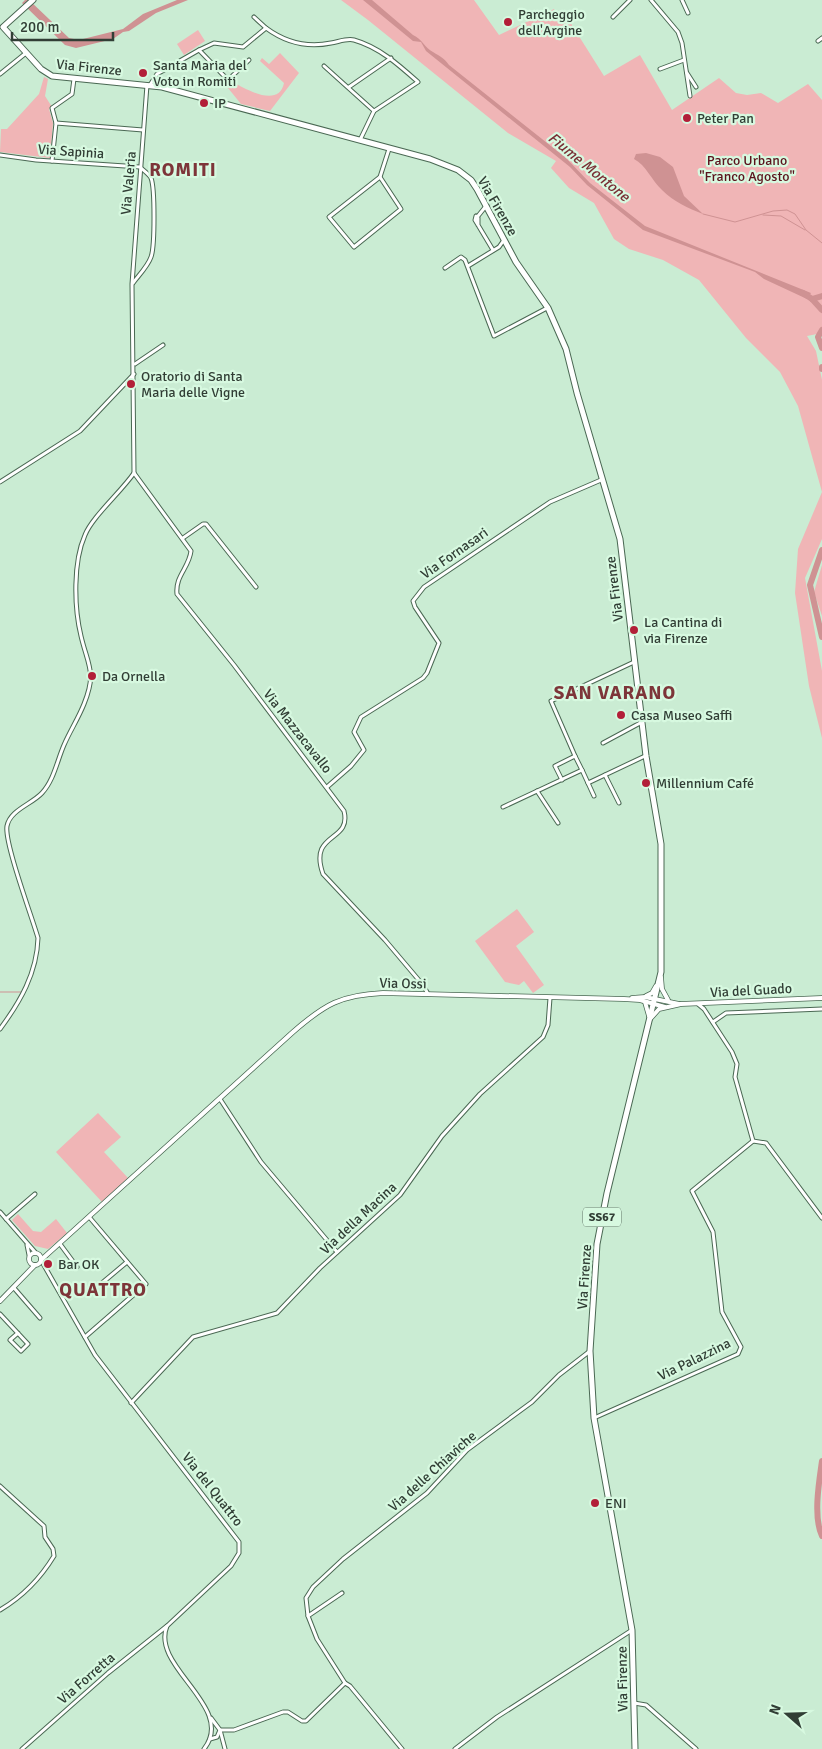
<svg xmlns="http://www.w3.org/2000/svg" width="822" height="1749" font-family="Signika,sans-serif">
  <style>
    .green { fill: #f0b5b6 }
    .water { fill: #cf9293 }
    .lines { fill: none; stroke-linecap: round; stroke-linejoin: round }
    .stream { stroke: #cf9293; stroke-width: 1 }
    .river { stroke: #cf9293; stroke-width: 6 }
    .minor-casing { stroke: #4a6853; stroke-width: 5 }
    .tertiary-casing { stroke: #4a6853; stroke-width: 5.5 }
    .primary-casing { stroke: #4a6853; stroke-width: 7 }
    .minor { stroke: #fff; stroke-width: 3 }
    .tertiary { stroke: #fff; stroke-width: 4 }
    .primary { stroke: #fff; stroke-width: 5 }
    .poi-dot { fill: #b21f38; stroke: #d7f9e0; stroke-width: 2 }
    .labels { text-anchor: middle; stroke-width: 4.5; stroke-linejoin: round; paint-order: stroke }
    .shield { fill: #d7f9e0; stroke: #637668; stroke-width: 1 }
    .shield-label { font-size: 12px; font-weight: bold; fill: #313e35 }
    .poi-label { font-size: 14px; fill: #313e35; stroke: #d7f9e0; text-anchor: start }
    .street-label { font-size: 14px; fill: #313e35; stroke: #d7f9e0 }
    .park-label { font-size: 14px; fill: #5b121c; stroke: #d7f9e0 }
    .water-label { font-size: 15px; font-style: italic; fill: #792f34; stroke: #d7f9e0 }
    .district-label { font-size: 19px; font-weight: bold; letter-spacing: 1px; fill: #7d3539; stroke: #d7f9e0 }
  </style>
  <rect width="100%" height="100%" fill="#caecd3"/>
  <g class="green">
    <path d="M341 0H474L499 35 554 9 558 18 565 14 604 76 640 55 672 110 719 78 736 93 747 95 761 93 778 103 808 84 822 100V333L807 336 816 351 822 380V539L805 578 822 671V738L809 686 795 593 798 549 822 492 798 406 780 372 746 338 699 280 663 260 629 249 614 239 594 203 569 188 551 168 556 161 508 133 368 20Z"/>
    <path d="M198 30 205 41 184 55 177 44Z"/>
    <path d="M280 53 299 73 270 111 241 104 228 88 233 82C247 90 279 108 284 83L260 61 262 58 269 64Z"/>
    <path d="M44 77 48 79 45 96 52 107 49 109 53 123 50 158 0 152 1 129H7L39 94Z"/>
    <path d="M822 565V616L814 592Z"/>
    <path d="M517 909 534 932 516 946 544 985 533 993 524 981 519 985 505 982 475 941Z"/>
    <path d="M98 1113 121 1137 104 1152 128 1178 102 1202 56 1152Z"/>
    <path d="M18 1214 33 1231 41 1232 56 1219 67 1233 48 1249 35 1246 12 1220Z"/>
  </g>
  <g class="water">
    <path d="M25 0H29L69 38 79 40 123 29 143 14 177 0H188L156 13 129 31 123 32 113 39 76 48 65 45 22 3Z"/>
    <path d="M363 0H372L413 35C422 39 425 48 433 52 441 57 443 57 449 65L566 158 590 183 645 226 811 293 807 299 764 279 755 272 643 230 587 185 570 167 426 51 421 42 413 41Z"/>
    <path d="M646 153 660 157 673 167 684 196 703 214C688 208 674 202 662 190 652 181 646 165 634 159L636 154Z"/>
  </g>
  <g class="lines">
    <g class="stream">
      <path d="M703 214 735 222 773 211 787 210 795 214 806 230 822 243"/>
      <path d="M763 215 781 216 805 230"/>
      <path d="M0 992H21"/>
    </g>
    <g class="river">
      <path d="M803 293 812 299 822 310"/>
      <path d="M812 299 822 296"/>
      <path d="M822 330 818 337 822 348"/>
      <path d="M822 367V369"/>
      <path d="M822 550 810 585 822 637"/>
      <path d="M822 1461C819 1482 813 1517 822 1536"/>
    </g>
    <defs>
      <g id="minor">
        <path d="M651 0 678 32 682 43 690 96"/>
        <path d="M682 0 688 13"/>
        <path d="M254 17 266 28"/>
        <path d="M613 17 630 0"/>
        <path d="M818 41 822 38"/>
        <path d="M199 50 228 80 249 60"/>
        <path d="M324 66 374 111"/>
        <path d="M660 69 684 60"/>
        <path d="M687 73 696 87"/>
        <path d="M0 74 26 53"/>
        <path d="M150 85 157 74 199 50 214 43 243 47 266 28C285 42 307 48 331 43 338 42 347 38 354 40 379 47 399 65 418 82L374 111 360 140"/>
        <path d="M349 87 391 58"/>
        <path d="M56 123 52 108 72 94 74 79"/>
        <path d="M0 155 36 160 140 167C143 170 149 174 151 178 155 188 155 246 151 257 148 266 139 275 133 283"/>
        <path d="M52 161 56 123 143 130"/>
        <path d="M380 177 401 209 354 247 329 217Z"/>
        <path d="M380 177 389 149"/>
        <path d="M478 216 486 206"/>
        <path d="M478 225V218L476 216 475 220 493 250"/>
        <path d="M468 266 499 247 504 240"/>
        <path d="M445 268 461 257 465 260 494 336 547 308"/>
        <path d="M135 364 163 345"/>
        <path d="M134 473 191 551C189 568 175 576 177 594L234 665 344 811C352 843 308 831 323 874L385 940 423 985 428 994"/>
        <path d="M0 482 80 431 134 374"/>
        <path d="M183 538 203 524H206L256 587"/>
        <path d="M603 743 642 722"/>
        <path d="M575 756 551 701 634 662"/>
        <path d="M605 775 619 803"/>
        <path d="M562 780 555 766 575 756 582 770"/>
        <path d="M327 787 351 766 364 750 354 732 361 717 423 678 427 673 439 643 415 607 413 601 424 587 550 502 601 480"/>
        <path d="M537 791 558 823"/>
        <path d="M594 796 588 783 645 756"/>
        <path d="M503 807 582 770 588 783"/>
        <path d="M713 1022 726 1013 822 1009"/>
        <path d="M0 1029C20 1002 37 973 38 938 32 917 4 842 7 826 10 810 32 804 42 793 54 780 57 761 64 745 70 731 78 719 84 704 97 672 88 666 81 636 74 607 73 562 85 535 92 517 121 492 134 473L132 284 147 85"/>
        <path d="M220 1099 261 1162 337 1252"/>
        <path d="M753 1141 766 1143 822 1218"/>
        <path d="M0 1212 35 1252"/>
        <path d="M6 1219 35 1194"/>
        <path d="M60 1244 77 1267"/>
        <path d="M27 1245 29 1255"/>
        <path d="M41 1260 95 1355 239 1542V1553L231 1566 167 1626C150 1667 237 1707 204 1749"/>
        <path d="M102 1283 127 1262"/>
        <path d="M14 1288 40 1318"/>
        <path d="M0 1314 28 1344 21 1351 10 1340 18 1333"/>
        <path d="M85 1337 146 1284 90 1218"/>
        <path d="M131 1403 193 1337 277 1313 320 1268 400 1195 442 1136 480 1094 543 1037 548 1025 550 998"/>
        <path d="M594 1418 738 1354 741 1347 722 1312 713 1232 692 1191 753 1141 735 1077 737 1064 732 1052 704 1009 698 1004"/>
        <path d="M0 1486 44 1526 45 1537 53 1549 54 1556C40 1579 22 1597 0 1610"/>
        <path d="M342 1593 308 1616 317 1639 345 1683"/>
        <path d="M308 1616 306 1598 313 1587 343 1559 427 1493 467 1450 532 1402 559 1375 590 1351"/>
        <path d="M634 1703 646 1705 696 1749"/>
        <path d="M211 1718 220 1730 225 1749"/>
        <path d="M210 1739 217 1737 220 1730H234L283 1712H288L302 1721H306L345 1683 350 1686 402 1749"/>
        <path d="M22 1749 108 1673 167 1626"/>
        <path d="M455 1749 497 1717 632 1630"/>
      </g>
      <g id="tertiary">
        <path d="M661 977 662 989 668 1000"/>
        <path d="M646 996 652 993 656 986"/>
        <path d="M632 998 645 997 679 1004"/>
        <path d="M645 1002 649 1016"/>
        <path d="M650 1019 659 1009 681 1004 822 998"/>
        <circle cx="35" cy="1259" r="6"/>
        <path d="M41 1260 293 1032C325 1004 341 995 383 993L624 999 640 1000 665 1007"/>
        <path d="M0 1301 35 1265"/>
      </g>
      <path id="primary" d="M33 0 3 27 41 69 52 76 162 87 430 159 458 170 471 180 477 189 516 262 548 308 566 349 577 393 620 539 646 756 661 844V972L607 1193 597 1244 590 1351 594 1418 632 1630 635 1749"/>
    </defs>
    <use href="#minor" class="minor-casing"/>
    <use href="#tertiary" class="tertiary-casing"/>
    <use href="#primary" class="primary-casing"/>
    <use href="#minor" class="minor"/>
    <use href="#tertiary" class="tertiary"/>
    <use href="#primary" class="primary"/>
  </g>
  <g class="poi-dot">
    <circle cx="508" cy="22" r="5"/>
    <circle cx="143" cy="73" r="5"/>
    <circle cx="204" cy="103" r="5"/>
    <circle cx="687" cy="118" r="5"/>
    <circle cx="131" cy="384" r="5"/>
    <circle cx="634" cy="630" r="5"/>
    <circle cx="92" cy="676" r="5"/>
    <circle cx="621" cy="715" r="5"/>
    <circle cx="646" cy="783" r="5"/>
    <circle cx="48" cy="1264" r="5"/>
    <circle cx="595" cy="1503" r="5"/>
  </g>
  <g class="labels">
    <rect class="shield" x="583" y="1207.5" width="38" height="19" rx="4"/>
    <g class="shield-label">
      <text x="602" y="1221">SS67</text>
    </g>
    <g class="poi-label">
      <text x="518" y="19">Parcheggio<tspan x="518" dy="16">dell'Argine</tspan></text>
      <text x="153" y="70">Santa Maria del<tspan x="153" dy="16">Voto in Romiti</tspan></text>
      <text x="214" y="108">IP</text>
      <text x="697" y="123">Peter Pan</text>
      <text x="141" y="381">Oratorio di Santa<tspan x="141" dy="16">Maria delle Vigne</tspan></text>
      <text x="644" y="627">La Cantina di<tspan x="644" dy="16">via Firenze</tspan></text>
      <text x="102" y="681">Da Ornella</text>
      <text x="631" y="720">Casa Museo Saffi</text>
      <text x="656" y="788">Millennium Café</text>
      <text x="58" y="1269">Bar OK</text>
      <text x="605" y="1508">ENI</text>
    </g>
    <g class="street-label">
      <text transform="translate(89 67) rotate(6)" y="5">Via Firenze</text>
      <text transform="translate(71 151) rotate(4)" y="5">Via Sapinia</text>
      <text transform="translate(128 183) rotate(-85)" y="5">Via Valeria</text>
      <text transform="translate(498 206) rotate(60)" y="5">Via Firenze</text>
      <text transform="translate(454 553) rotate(-35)" y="5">Via Fornasari</text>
      <text transform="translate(614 589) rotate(-97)" y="5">Via Firenze</text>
      <text transform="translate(298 731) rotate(52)" y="5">Via Mazzacavallo</text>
      <text transform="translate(403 983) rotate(1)" y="5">Via Ossi</text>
      <text transform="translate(751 990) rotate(-3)" y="5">Via del Guado</text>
      <text transform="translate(358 1218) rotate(-43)" y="5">Via della Macina</text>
      <text transform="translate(584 1277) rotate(-86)" y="5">Via Firenze</text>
      <text transform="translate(694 1359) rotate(-26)" y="5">Via Palazzina</text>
      <text transform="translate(432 1471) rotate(-42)" y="5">Via delle Chiaviche</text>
      <text transform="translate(213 1489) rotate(52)" y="5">Via del Quattro</text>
      <text transform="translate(86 1678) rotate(-41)" y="5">Via Forretta</text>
      <text transform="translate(622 1679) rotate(-91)" y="5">Via Firenze</text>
    </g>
    <g class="park-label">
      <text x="747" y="165">Parco Urbano<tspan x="747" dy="16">"Franco Agosto"</tspan></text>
    </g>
    <g class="water-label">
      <text transform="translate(589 167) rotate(39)" y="5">Fiume Montone</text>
    </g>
    <g class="district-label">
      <text x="183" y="176">ROMITI</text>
      <text x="615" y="699">SAN VARANO</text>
      <text x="103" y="1296">QUATTRO</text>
    </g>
  </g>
  <g transform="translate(787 1714) rotate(290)" stroke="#d7f9e0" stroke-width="4" paint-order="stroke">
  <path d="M0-4L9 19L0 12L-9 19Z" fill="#313e35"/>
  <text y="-8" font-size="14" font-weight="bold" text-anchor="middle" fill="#313e35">N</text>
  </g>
  <path d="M12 32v8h101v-8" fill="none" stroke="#313e35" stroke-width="2.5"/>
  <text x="20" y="32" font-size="15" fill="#313e35" stroke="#d7f9e0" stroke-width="4" paint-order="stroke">200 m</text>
</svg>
